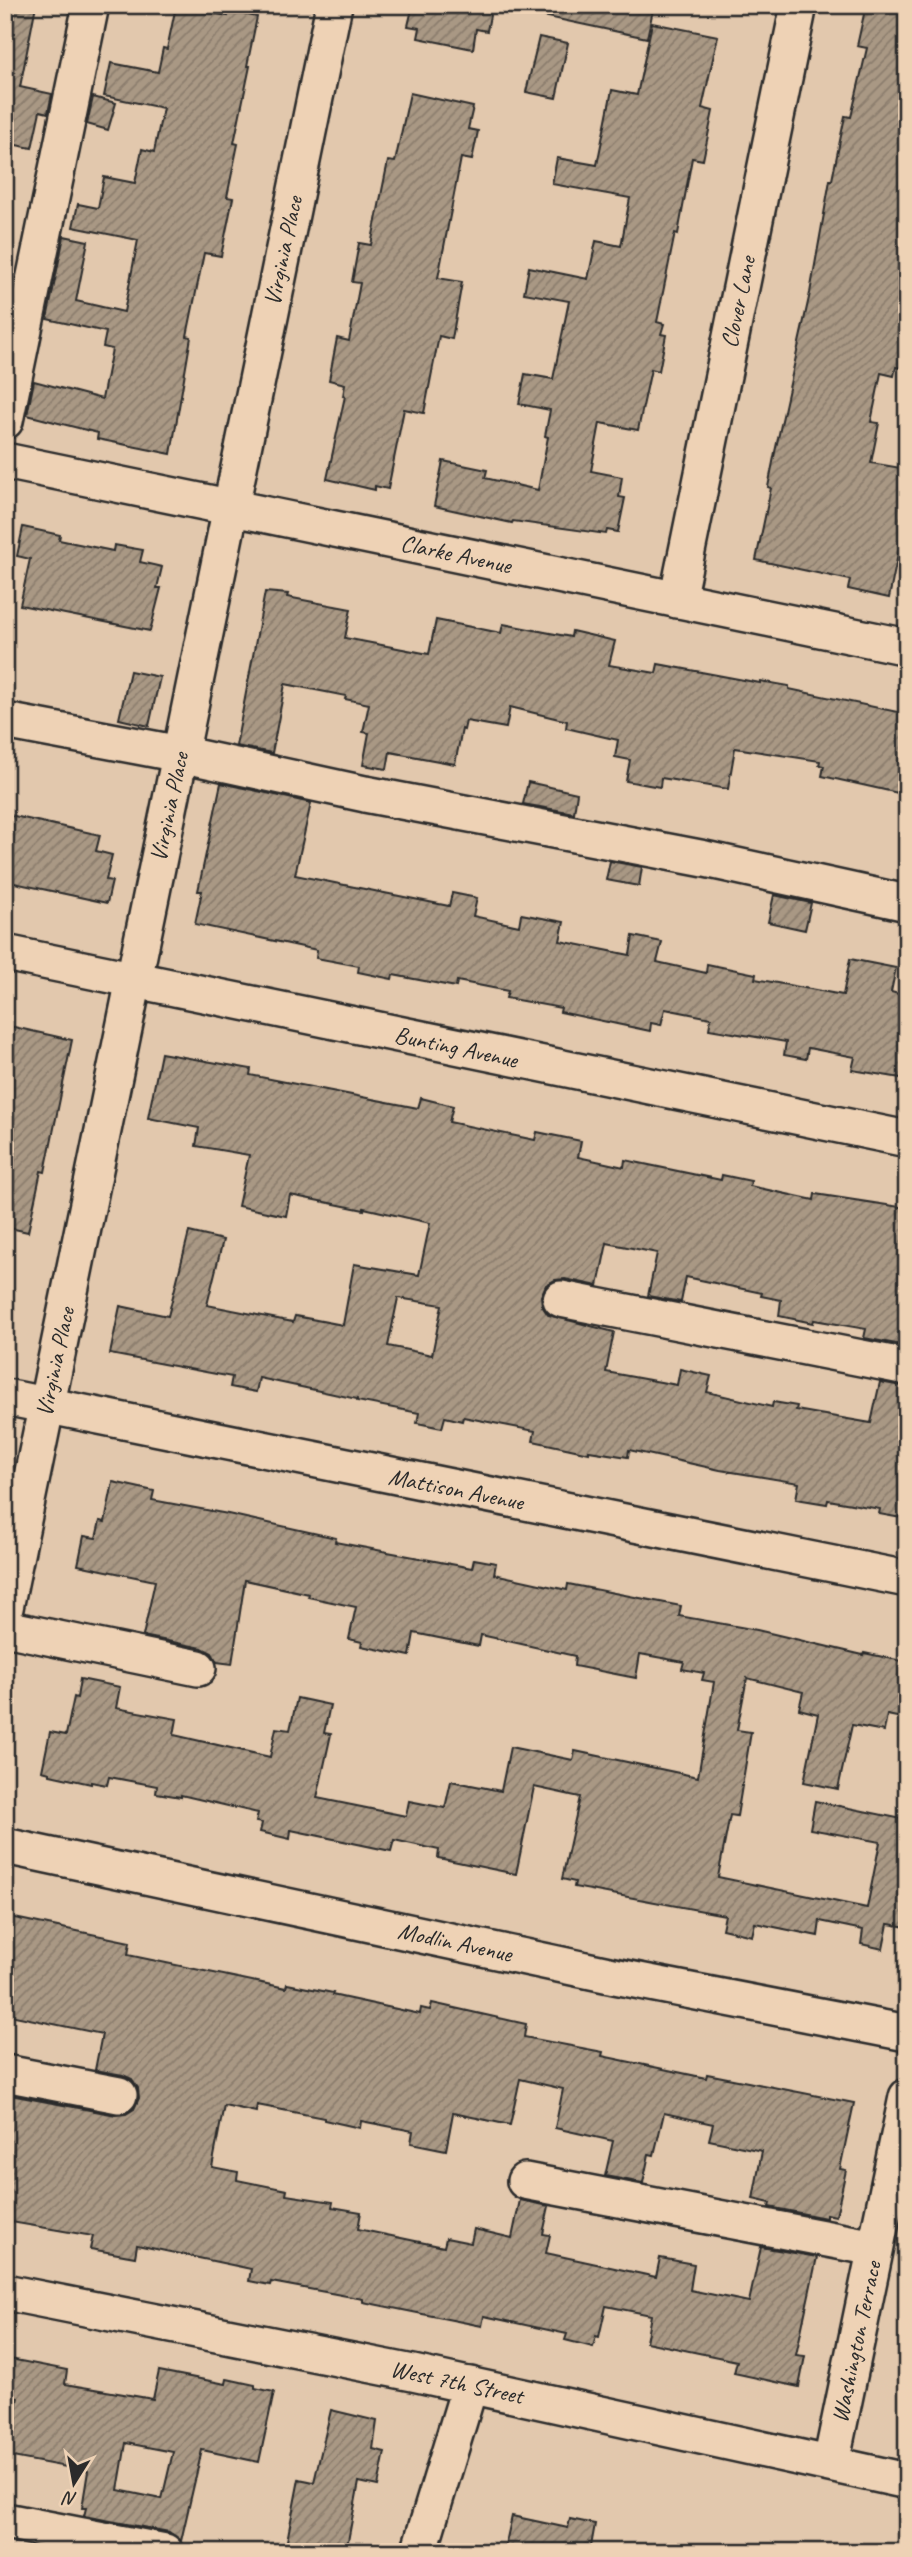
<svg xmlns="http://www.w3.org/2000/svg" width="912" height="2557" font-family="Caveat,sans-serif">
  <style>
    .building { fill: url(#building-hatch); stroke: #2b2b2b; stroke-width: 2; fill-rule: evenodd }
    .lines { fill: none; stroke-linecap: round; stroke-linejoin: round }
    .minor-casing { stroke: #2b2b2b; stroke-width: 40 }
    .minor { stroke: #eed2b5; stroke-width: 35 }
    .labels { text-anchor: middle; stroke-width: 5; stroke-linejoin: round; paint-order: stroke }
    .street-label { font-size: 24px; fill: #2b2b2b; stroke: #eed2b5 }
  </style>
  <defs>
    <pattern id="building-hatch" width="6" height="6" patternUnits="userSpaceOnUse" patternTransform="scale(1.75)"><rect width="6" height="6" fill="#a99884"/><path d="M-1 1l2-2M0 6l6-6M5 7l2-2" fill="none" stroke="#8a7c6c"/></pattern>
  </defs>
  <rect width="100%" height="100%" fill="#e2c8ad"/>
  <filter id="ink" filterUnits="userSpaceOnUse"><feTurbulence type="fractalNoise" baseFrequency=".0143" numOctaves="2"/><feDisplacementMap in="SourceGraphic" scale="14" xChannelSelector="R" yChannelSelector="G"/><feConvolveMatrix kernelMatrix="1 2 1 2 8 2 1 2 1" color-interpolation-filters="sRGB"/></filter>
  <g filter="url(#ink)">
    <g class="building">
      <path d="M5 5H36L20 87 52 94 48 113 40 111 32 148 5 143Z"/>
      <path d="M413 5H492L487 31 476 29 473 49 418 38 420 28 408 26Z"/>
      <path d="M544 5H654L647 38 543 16Z"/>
      <path d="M866 5H907V369L896 367 894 376 881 373 871 422 879 423 871 463 907 469V510L889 598 848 589 850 580 756 560 771 488 768 487 775 452 810 293 830 180H832L845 116 851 117 867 48 857 46Z"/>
      <path d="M176 6 228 16 229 11 257 17 247 66H250L234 143 238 144 227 197 233 198 221 256 204 253 187 336 191 337 171 454 97 439 98 433 27 415 34 381 102 399 112 349 103 347 106 332 47 319 64 236 88 241 76 301 124 312 138 240 73 227 78 204 98 208 104 177 135 183 142 149 154 152 163 108 104 96 111 63 158 72 163 48 167 49Z"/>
      <path d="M652 23 718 36 702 108 713 111 703 160 692 158 678 234 675 233 657 322 664 324 661 334 666 335 659 371 651 369 638 430 600 423 591 471 622 477 619 497 625 498 618 532 607 530 606 534 513 521 512 523 434 506 443 461 487 470 485 478 538 490 548 437 545 436 550 410 519 404 525 374 553 379 569 301 524 293 529 267 588 279 596 241 621 246 630 198 552 184 557 158 597 165 612 90 637 95Z"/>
      <path d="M539 37 568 43 556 98 526 92Z"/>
      <path d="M410 93 473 107 468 129 478 131 472 160 461 158 438 278 462 282 452 339 439 336 424 413 404 409 388 489 375 486V490L327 479 345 396H343L345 384 329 380 337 338 349 341 360 283 352 282 359 243 371 245 388 161 395 162Z"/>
      <path d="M93 97 116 103 108 130 87 124Z"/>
      <path d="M23 527 60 535 59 540 113 551 114 545 143 550 140 562 162 567 157 588H161L150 631 20 605 30 559 17 556Z"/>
      <path d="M265 592 288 594 287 597 351 609 345 638 429 654 436 620 501 633 503 624 571 637 572 631 615 641 609 665 656 673 658 664 760 683V681L789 686V689L907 714V795L822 776 824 766 819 765 820 761 735 748 728 789 661 778 660 787 626 781 630 760 615 757 618 740 566 728 567 721 510 707 506 728 466 721 464 730 462 729 455 764 390 752 387 769 363 765 369 733 363 732 369 704 345 699 346 696 285 684 272 753 236 746Z"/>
      <path d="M130 671 160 677 149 726 119 719Z"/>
      <path d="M528 782 577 793 574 813 523 804Z"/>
      <path d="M221 783 311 803 295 875 449 906 452 893 477 898 473 916 519 926 521 914 564 922 560 941 630 955 633 936 662 942 657 962 706 973 707 964 756 974 755 979 843 995 850 959 896 968 891 992 907 996V1079L852 1070 855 1057 808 1048 806 1059 784 1055 786 1042 709 1029 711 1018 665 1009 661 1025 651 1023 650 1031 560 1012 561 1008 506 998 508 991 457 981 456 987 393 975 392 979 358 972 359 966 316 958 317 950 195 924 202 891H198Z"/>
      <path d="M5 814 100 835 96 851 112 855 106 880 112 881 107 903 5 881Z"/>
      <path d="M610 861 642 867 639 886 606 880Z"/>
      <path d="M774 895 811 903 805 930 768 922Z"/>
      <path d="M5 1025 72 1040 45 1172 41 1171 28 1232 5 1227Z"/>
      <path d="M161 1053 251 1069 250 1075 418 1108 421 1098 453 1106 449 1122 535 1140 537 1132 581 1141 578 1157 624 1167 625 1160 721 1180 722 1175 751 1181 750 1186 814 1200 815 1194 907 1208V1346L864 1338 866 1329 814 1320 813 1323 779 1316 781 1300 761 1296 762 1293 686 1277 681 1302 648 1296 657 1253 607 1243 598 1286 565 1279 555 1280 546 1285 541 1296 542 1306 548 1315 614 1332 606 1372 677 1385 680 1369 711 1376 707 1392 772 1407 773 1402 797 1406 796 1410 871 1423 880 1382 907 1387V1519L879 1514 880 1509 828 1500 827 1504 796 1499 799 1483 720 1470 629 1450 628 1457 589 1451V1453L533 1441 535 1431 463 1417 462 1421 445 1417 442 1428 417 1423 419 1413 357 1401V1399L259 1378 256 1392 230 1387 232 1377 110 1354 120 1306 168 1316 189 1232 223 1240 207 1305 293 1322 295 1316 343 1325 354 1264 419 1275 430 1223 364 1208V1210L290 1195 286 1216 238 1206 249 1155 196 1146 199 1128 148 1118ZM398 1298 442 1305 432 1355 388 1346Z"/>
      <path d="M113 1482 154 1491 152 1500 228 1514 336 1538 335 1542 472 1568 474 1559 496 1563 494 1574 567 1590 568 1584 681 1606 679 1616 757 1630 863 1655 864 1653 907 1662V1719L887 1715 884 1731 852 1725 838 1789 804 1782 818 1714 799 1709 803 1692 747 1678 737 1730 751 1732 737 1816 730 1815 718 1877 867 1908 880 1842 810 1829 815 1801 907 1820V1927L888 1924 883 1949 861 1944 863 1930 820 1921 818 1936 755 1923 752 1936 722 1929 725 1915 574 1887 575 1882 562 1879 580 1797 534 1787 516 1874 438 1858 439 1850 394 1840 391 1851 291 1830 290 1839 260 1832 262 1823 256 1822 258 1813 181 1795V1797L156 1793 157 1786 109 1777 107 1785 91 1782V1784L50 1775V1773L42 1771 50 1732 66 1735 74 1697 77 1698 80 1679 120 1687 116 1708 177 1719 174 1735 270 1757 276 1728 290 1730 297 1698 330 1705 324 1733 331 1734 317 1798 406 1816 409 1801 445 1808 451 1781 501 1791 510 1747 573 1760 575 1751 698 1777 714 1682 702 1680 704 1673 682 1669 684 1662 640 1654 636 1678 574 1666 575 1656 481 1635 479 1646 414 1633 410 1656 361 1646 362 1642 349 1639 356 1607 308 1597 309 1594 245 1580 232 1664 217 1662 212 1653 202 1648 143 1636 155 1581 78 1565 84 1536 96 1538 100 1521 105 1522Z"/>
      <path d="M5 1916 130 1942 128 1955 286 1988 287 1984 333 1993 332 1995 420 2014 421 2008 430 2010 432 2003 526 2024 524 2037 603 2052 602 2056 706 2078 707 2074 854 2103 840 2169 846 2170 836 2216 826 2214V2218L769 2207 770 2203 753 2199 762 2151 709 2140 713 2124 664 2113 654 2155 649 2154 643 2183 605 2176 613 2141 555 2128 563 2089 520 2079 510 2125 453 2113 446 2150 411 2143 413 2131 361 2121 360 2128 324 2120V2118L257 2105 256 2112 224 2105 212 2167 238 2172 237 2180 287 2190 286 2195 333 2202 332 2207 361 2212 358 2229 444 2247 446 2238 471 2243 474 2229 512 2238 520 2200 549 2206 543 2234 550 2235 546 2253 656 2277 660 2258 694 2264 690 2290 749 2302 761 2247 817 2257 796 2355 805 2356 799 2387 734 2373 737 2361 646 2342 651 2315 606 2306 599 2337 596 2336 593 2347 565 2340 567 2334 484 2316 482 2326 363 2302V2299L271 2282 270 2285 249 2281 251 2269 137 2245 135 2257 90 2249 93 2236 5 2221V2094L116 2115 126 2114 134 2109 139 2098 138 2088 132 2079 123 2075 95 2070 102 2034 5 2014Z"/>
      <path d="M5 2358 67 2370 65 2384 153 2399 159 2371 226 2384 227 2379 255 2385V2388L274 2392 259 2462 202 2450 181 2541 169 2532 84 2516 86 2508H82L88 2471 7 2456 18 2397 5 2396ZM126 2443 173 2452 162 2499 118 2490Z"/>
      <path d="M331 2410 377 2421 373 2449 385 2452 378 2486 359 2482 346 2552H314L286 2546 299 2479 314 2482Z"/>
      <path d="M512 2516 568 2528 570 2519 595 2524 590 2552H504Z"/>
    </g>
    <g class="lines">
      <defs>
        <g id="minor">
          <path d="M5 421 91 5"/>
          <path d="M5 461 907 647"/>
          <path d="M677 600 799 5"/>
          <path d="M5 721 180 754 365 794 705 859 907 903"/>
          <path d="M5 953 907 1139"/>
          <path d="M561 1299 907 1367"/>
          <path d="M5 1397 907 1579"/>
          <path d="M5 1608 334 5"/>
          <path d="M5 1628 198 1668"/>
          <path d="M5 1846 614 1976 907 2033"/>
          <path d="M5 2073 119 2095"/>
          <path d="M525 2181 875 2248"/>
          <path d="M5 2292 413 2373 907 2481"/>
          <path d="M831 2463 907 2097"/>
          <path d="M5 2521 165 2552"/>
          <path d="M419 2552 470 2385"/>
        </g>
      </defs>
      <use href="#minor" class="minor-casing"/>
      <use href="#minor" class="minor"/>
    </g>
  </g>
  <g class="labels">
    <g class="street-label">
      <text transform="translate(283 251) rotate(-78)" y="8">Virginia Place</text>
      <text transform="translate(738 302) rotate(-78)" y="8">Clover Lane</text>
      <text transform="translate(456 554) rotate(12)" y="8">Clarke Avenue</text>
      <text transform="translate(169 807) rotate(-78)" y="8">Virginia Place</text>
      <text transform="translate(456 1047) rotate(12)" y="8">Bunting Avenue</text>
      <text transform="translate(55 1362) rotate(-78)" y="8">Virginia Place</text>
      <text transform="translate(456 1489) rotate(11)" y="8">Mattison Avenue</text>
      <text transform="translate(455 1942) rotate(12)" y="8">Modlin Avenue</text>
      <text transform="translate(856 2342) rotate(-78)" y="8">Washington Terrace</text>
      <text transform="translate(457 2382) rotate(12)" y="8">West 7th Street</text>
    </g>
  </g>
  <rect width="912" height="2557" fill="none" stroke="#eed2b5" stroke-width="28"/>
  <rect x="14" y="14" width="884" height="2529" fill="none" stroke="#2b2b2b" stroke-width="2.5" filter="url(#ink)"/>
  <g transform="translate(74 2483) rotate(191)" stroke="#eed2b5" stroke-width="5" paint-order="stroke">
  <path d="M0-5L12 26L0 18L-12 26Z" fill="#2b2b2b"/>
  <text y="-10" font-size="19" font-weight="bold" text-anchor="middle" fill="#2b2b2b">N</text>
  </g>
</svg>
